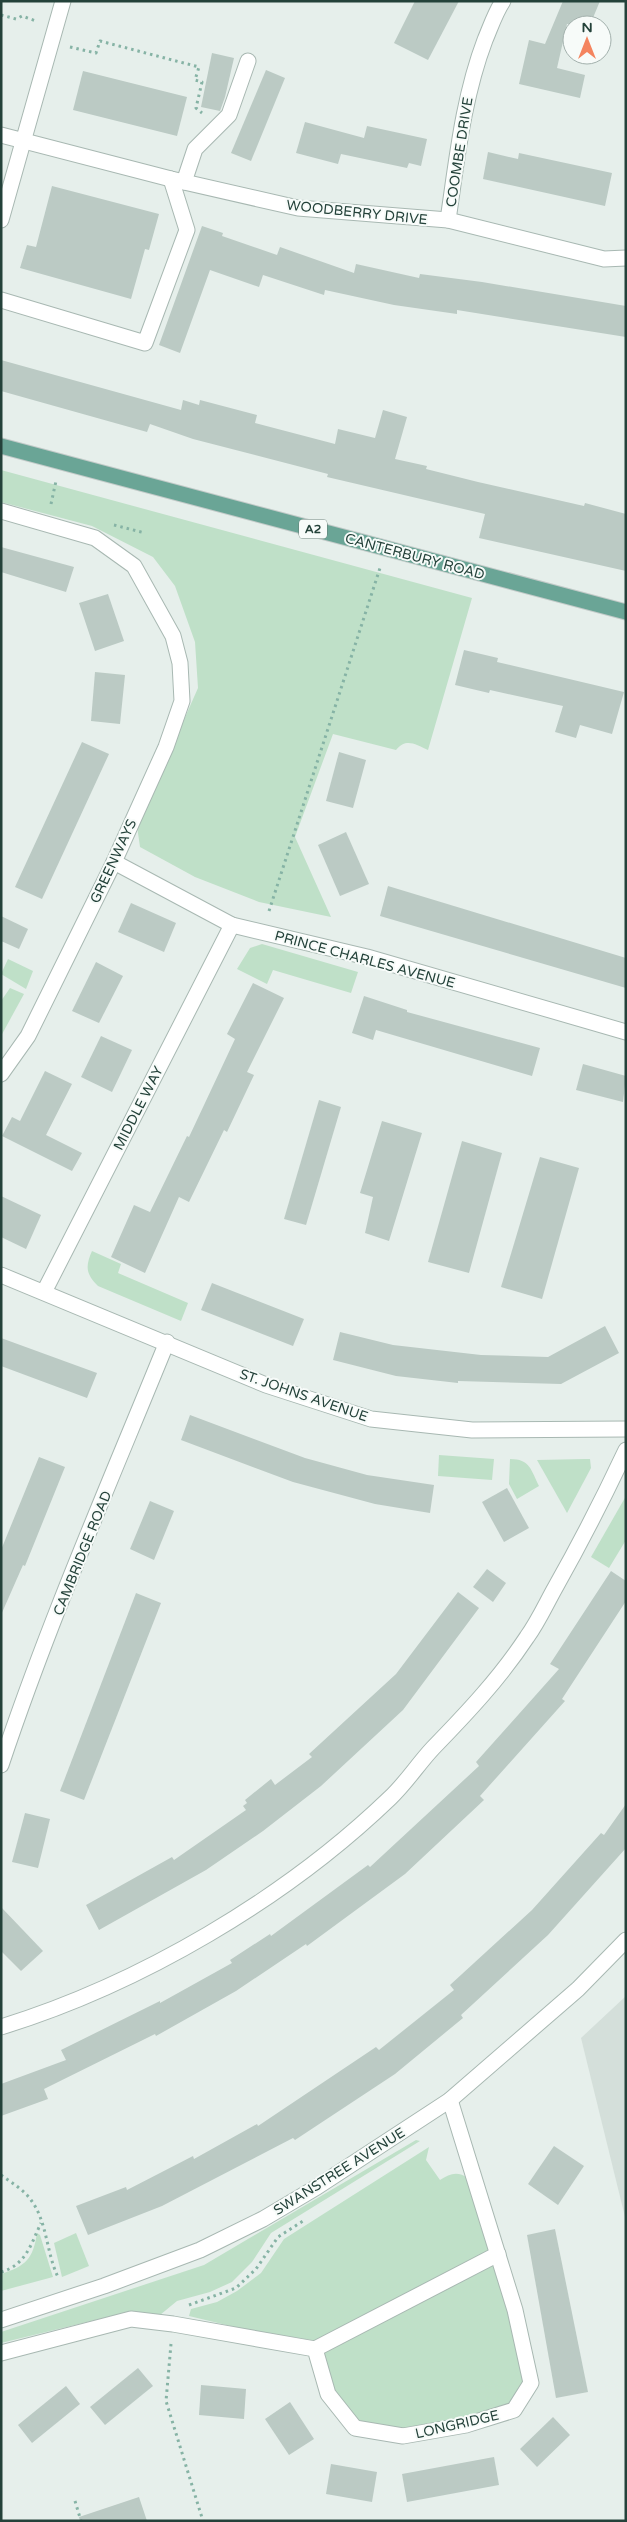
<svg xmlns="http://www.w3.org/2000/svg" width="627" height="2522" font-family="'Varela Round',sans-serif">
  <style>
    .built { fill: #d4dfda }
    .green { fill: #bfe0c8 }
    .building { fill: #bbcac4 }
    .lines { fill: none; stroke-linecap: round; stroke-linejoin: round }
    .service-casing { stroke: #a8b8b2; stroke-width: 17 }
    .minor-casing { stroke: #a8b8b2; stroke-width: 17 }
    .tertiary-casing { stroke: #a8b8b2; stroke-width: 17 }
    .primary-casing { stroke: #c2cac8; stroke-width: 17 }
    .path { stroke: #86b3a5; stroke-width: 3; stroke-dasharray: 2.5 4; stroke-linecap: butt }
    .service { stroke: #fff; stroke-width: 15 }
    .minor { stroke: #fff; stroke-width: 15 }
    .tertiary { stroke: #fff; stroke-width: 15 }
    .primary { stroke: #6aa596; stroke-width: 15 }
    .labels { text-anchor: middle; stroke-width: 4; stroke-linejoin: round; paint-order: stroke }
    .shield { fill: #f7fbf9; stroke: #637a73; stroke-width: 1 }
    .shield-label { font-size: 12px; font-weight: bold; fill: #24423a }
    .street-label { font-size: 14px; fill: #24423a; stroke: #f7fbf9 }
  </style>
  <rect width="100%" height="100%" fill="#e6efeb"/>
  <path class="built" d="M626 1996V2221L581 2038Z"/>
  <g class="green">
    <path d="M1 470 472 598 428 750C415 744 406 738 396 750L333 734 295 837 331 917 259 902 195 877 140 847 137 826 198 688 195 642 175 586 153 557 92 526 1 502Z"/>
    <path d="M262 944 358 972 351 993 273 970 267 984 237 969 250 948Z"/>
    <path d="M8 959 33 971 26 989 1 974Z"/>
    <path d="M10 988 24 994 1 1036V1001Z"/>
    <path d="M92 1251 121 1264 118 1273 188 1303 181 1321 98 1286C86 1274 85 1267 92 1251Z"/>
    <path d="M439 1455 494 1459 492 1480 438 1476Z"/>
    <path d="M510 1459C530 1459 531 1470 539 1486L517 1499 509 1484Z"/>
    <path d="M585 1459H590L591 1468 567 1513 537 1460Z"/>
    <path d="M626 1496V1540L609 1568 591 1557Z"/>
    <path d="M416 2140 420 2141 271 2233 252 2262 232 2282 210 2292 177 2301 160 2315 132 2311 1 2343V2332L204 2265Z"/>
    <path d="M429 2147 426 2160 440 2180C450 2173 458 2171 468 2178L531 2383 514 2410 403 2436 355 2428 328 2394 317 2341 243 2329 189 2316 191 2309 217 2302 237 2291 261 2273 284 2239Z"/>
    <path d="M37 2233 40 2235 53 2277 1 2291V2274C26 2266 33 2259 37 2233Z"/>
    <path d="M76 2233 89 2266 62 2277 54 2243Z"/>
  </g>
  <g class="building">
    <path d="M415 1H459L428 60 394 43Z"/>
    <path d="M563 1H600L590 25 567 24 557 68 585 75 580 98 519 84 529 40 545 44Z"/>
    <path d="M212 53 234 58 225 97 220 111 201 107Z"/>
    <path d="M266 70 285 78 251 161 231 153Z"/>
    <path d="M83 71 187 97 177 136 73 110Z"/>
    <path d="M305 122 364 138 367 126 427 139 421 166 409 163 407 168 341 154 338 164 296 153Z"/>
    <path d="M488 152 518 159 519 153 612 173 605 206 483 179Z"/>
    <path d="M52 186 159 214 149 250 145 249 131 299 20 268 27 245 36 247Z"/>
    <path d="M202 226 223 233 222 236 277 255 280 247 354 273 356 264 419 278 420 274 482 282 626 306V337L457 310V314L394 305 325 290 324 295 263 275 259 287 210 270 180 353 159 345Z"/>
    <path d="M1 360 181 410 183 400 199 405 200 400 257 415 255 423 335 444 338 429 375 438 383 410 407 417 395 459 427 466 426 469 478 482 584 506 585 503 626 514V571L479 538 485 514 327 477 328 474 193 439 150 424 147 432 1 391Z"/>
    <path d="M1 547 74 567 66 592 1 572Z"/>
    <path d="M108 594 124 641 95 651 79 603Z"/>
    <path d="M464 650 498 658 497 662 624 692 612 734 580 725 576 738 555 732 563 706 490 690 489 693 455 685Z"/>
    <path d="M95 672 125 675 120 724 91 721Z"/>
    <path d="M82 742 109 754 42 899 15 887Z"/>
    <path d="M339 752 366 760 353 808 326 801Z"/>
    <path d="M346 832 369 884 340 896 318 845Z"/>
    <path d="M388 886 626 958V988L380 916Z"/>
    <path d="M131 903 176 923 164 952 118 932Z"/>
    <path d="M1 916 28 929 19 949 1 941Z"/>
    <path d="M96 962 123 976 99 1023 72 1011Z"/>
    <path d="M253 983 284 998 247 1072 254 1075 227 1132 224 1130 189 1202 179 1197 145 1273 111 1257 134 1205 150 1212 187 1136 189 1137 235 1039 227 1034Z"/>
    <path d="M364 996 407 1010V1012L540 1048 532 1076 376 1030 373 1040 352 1033Z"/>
    <path d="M101 1036 132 1050 112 1092 81 1077Z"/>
    <path d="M583 1064 626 1076 623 1102 576 1090Z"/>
    <path d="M45 1071 72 1084 46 1135 82 1153 72 1171 2 1136 12 1117 20 1121Z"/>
    <path d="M319 1100 341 1107 306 1225 284 1219Z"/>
    <path d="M382 1121 422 1133 389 1241 365 1233 373 1197 360 1193Z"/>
    <path d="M462 1141 502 1153 469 1273 428 1262Z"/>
    <path d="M540 1157 579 1168 542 1299 501 1287Z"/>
    <path d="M1 1196 41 1215 26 1249 1 1237Z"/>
    <path d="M212 1283 304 1319 293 1346 201 1310Z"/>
    <path d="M605 1326 619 1353 561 1384 458 1381V1383L396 1376 333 1360 340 1332 393 1345 481 1355 548 1357Z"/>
    <path d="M1 1338 97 1373 87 1398 1 1366Z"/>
    <path d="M190 1415 305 1458 367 1475 434 1485 430 1513 375 1504 293 1482 181 1440Z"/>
    <path d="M39 1457 65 1467 25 1566 23 1565 1 1615V1550Z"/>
    <path d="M507 1488 529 1528 504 1542 482 1502Z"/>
    <path d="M150 1501 174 1511 154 1560 130 1549Z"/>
    <path d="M487 1569 506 1583 493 1602 473 1587Z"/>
    <path d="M611 1571 626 1581V1601L562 1699 565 1701 480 1796 484 1800 405 1874 307 1946 306 1944 236 1991 156 2036 155 2034 44 2089 48 2099 1 2116V2084L66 2060 61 2050 160 2001V2003L232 1963 230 1960 270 1934 271 1936 368 1865 370 1867 479 1766 476 1762 559 1669 550 1664Z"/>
    <path d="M458 1592 479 1608 403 1710 321 1786 263 1831 206 1870 99 1930 86 1905 172 1857 174 1860 246 1810 243 1806 247 1803 245 1800 271 1779 275 1785 312 1757 309 1754 396 1674Z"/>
    <path d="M136 1593 161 1603 84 1800 60 1791Z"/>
    <path d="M626 1804V1848L548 1935 461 2015 463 2018 395 2074 295 2140 293 2138 162 2206 88 2235 76 2206 126 2187 127 2190 193 2156 194 2159 257 2124 258 2126 376 2047 379 2050 454 1990 450 1985 532 1910 601 1833 604 1835Z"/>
    <path d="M25 1813 50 1819 38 1868 12 1862Z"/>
    <path d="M1 1907 43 1951 21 1971 1 1951Z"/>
    <path d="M554 2146 584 2166 558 2205 528 2184Z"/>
    <path d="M555 2229 588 2392 556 2398 527 2235Z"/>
    <path d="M138 2368 153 2386 105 2425 90 2407Z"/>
    <path d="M201 2385 246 2389 244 2419 199 2415Z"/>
    <path d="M66 2386 80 2404 32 2443 18 2425Z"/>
    <path d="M290 2402 314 2439 289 2455 265 2419Z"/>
    <path d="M553 2417 570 2435 537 2467 520 2449Z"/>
    <path d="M494 2457 499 2485 407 2502 402 2474Z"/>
    <path d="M331 2464 377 2472 372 2502 326 2494Z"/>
    <path d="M139 2497 147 2521H80L79 2517Z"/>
  </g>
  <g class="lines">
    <defs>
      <g id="service">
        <path d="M184 182 195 149 229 115 248 61"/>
        <path d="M1 220 23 142"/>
        <path d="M1 300 145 343 187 230 171 179"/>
      </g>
      <g id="minor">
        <path d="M1 135 171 179 298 208 448 220 604 259 626 258"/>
        <path d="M23 142 63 1"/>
        <path d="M448 220C457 159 463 98 485 40 491 26 495 13 503 1"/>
        <path d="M1 511 95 538 134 566 173 636 180 663 182 701 166 747 114 862 28 1036 1 1074"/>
        <path d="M114 862 232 925 367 957 626 1032"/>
        <path d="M1 1275 266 1385 371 1419 472 1430 626 1429"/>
        <path d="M44 1292 232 925"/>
        <path d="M1 1765C49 1621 110 1482 167 1342"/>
        <path d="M1 2027C140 1984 285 1899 390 1798 406 1783 418 1764 433 1748 467 1713 500 1678 527 1637 538 1622 546 1604 555 1588 581 1542 604 1497 626 1450"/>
        <path d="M315 2349 498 2254"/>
        <path d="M1 2353 131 2319 173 2324 315 2349 328 2394 355 2428 403 2436 466 2425 514 2410 531 2383 515 2310 450 2100"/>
      </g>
      <path id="tertiary" d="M1 2320 104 2286 200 2250 263 2219 317 2187 450 2100 578 1989 626 1940"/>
      <path id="primary" d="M1 446 626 612"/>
    </defs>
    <use href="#service" class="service-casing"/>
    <use href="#minor" class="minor-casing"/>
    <use href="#tertiary" class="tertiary-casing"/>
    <use href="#primary" class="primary-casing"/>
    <g class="path">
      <path d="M1 15 16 19 22 16 36 21"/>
      <path d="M70 47 96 53 100 41 199 67 195 80 202 82 196 108 202 113"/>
      <path d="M51 504 56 481"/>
      <path d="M114 525 145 533"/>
      <path d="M269 911 380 568"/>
      <path d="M1 2175C12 2183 24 2190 31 2200 48 2223 46 2254 59 2279"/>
      <path d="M1 2272C26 2265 31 2244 41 2223"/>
      <path d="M189 2305 236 2288 256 2269 278 2237 303 2221"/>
      <path d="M171 2344 166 2401 203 2521"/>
      <path d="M75 2501 81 2521"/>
    </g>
    <use href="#service" class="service"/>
    <use href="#minor" class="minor"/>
    <use href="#tertiary" class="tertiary"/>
    <use href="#primary" class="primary"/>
  </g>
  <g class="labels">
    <rect class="shield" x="299" y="519.5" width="28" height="19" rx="4"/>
    <g class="shield-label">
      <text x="313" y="533">A2</text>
    </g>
    <g class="street-label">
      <text transform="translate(459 152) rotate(-81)" y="5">COOMBE DRIVE</text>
      <text transform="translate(357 212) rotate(6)" y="5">WOODBERRY DRIVE</text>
      <text transform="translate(415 556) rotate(15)" y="5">CANTERBURY ROAD</text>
      <text transform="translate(113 861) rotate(-65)" y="5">GREENWAYS</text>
      <text transform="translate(365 959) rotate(15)" y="5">PRINCE CHARLES AVENUE</text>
      <text transform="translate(138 1108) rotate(-63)" y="5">MIDDLE WAY</text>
      <text transform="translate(304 1395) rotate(19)" y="5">ST. JOHNS AVENUE</text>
      <text transform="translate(82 1553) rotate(-68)" y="5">CAMBRIDGE ROAD</text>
      <text transform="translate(339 2171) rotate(-32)" y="5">SWANSTREE AVENUE</text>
      <text transform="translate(457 2424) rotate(-13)" y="5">LONGRIDGE</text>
    </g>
  </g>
  <rect width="627" height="2522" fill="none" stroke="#24423a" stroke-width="5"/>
  <g transform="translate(587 40)"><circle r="24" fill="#f7fbf9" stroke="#a3b1ad"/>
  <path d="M0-4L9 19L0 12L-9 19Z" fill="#f4845f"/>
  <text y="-8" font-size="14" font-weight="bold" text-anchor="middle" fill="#24423a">N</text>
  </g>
</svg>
